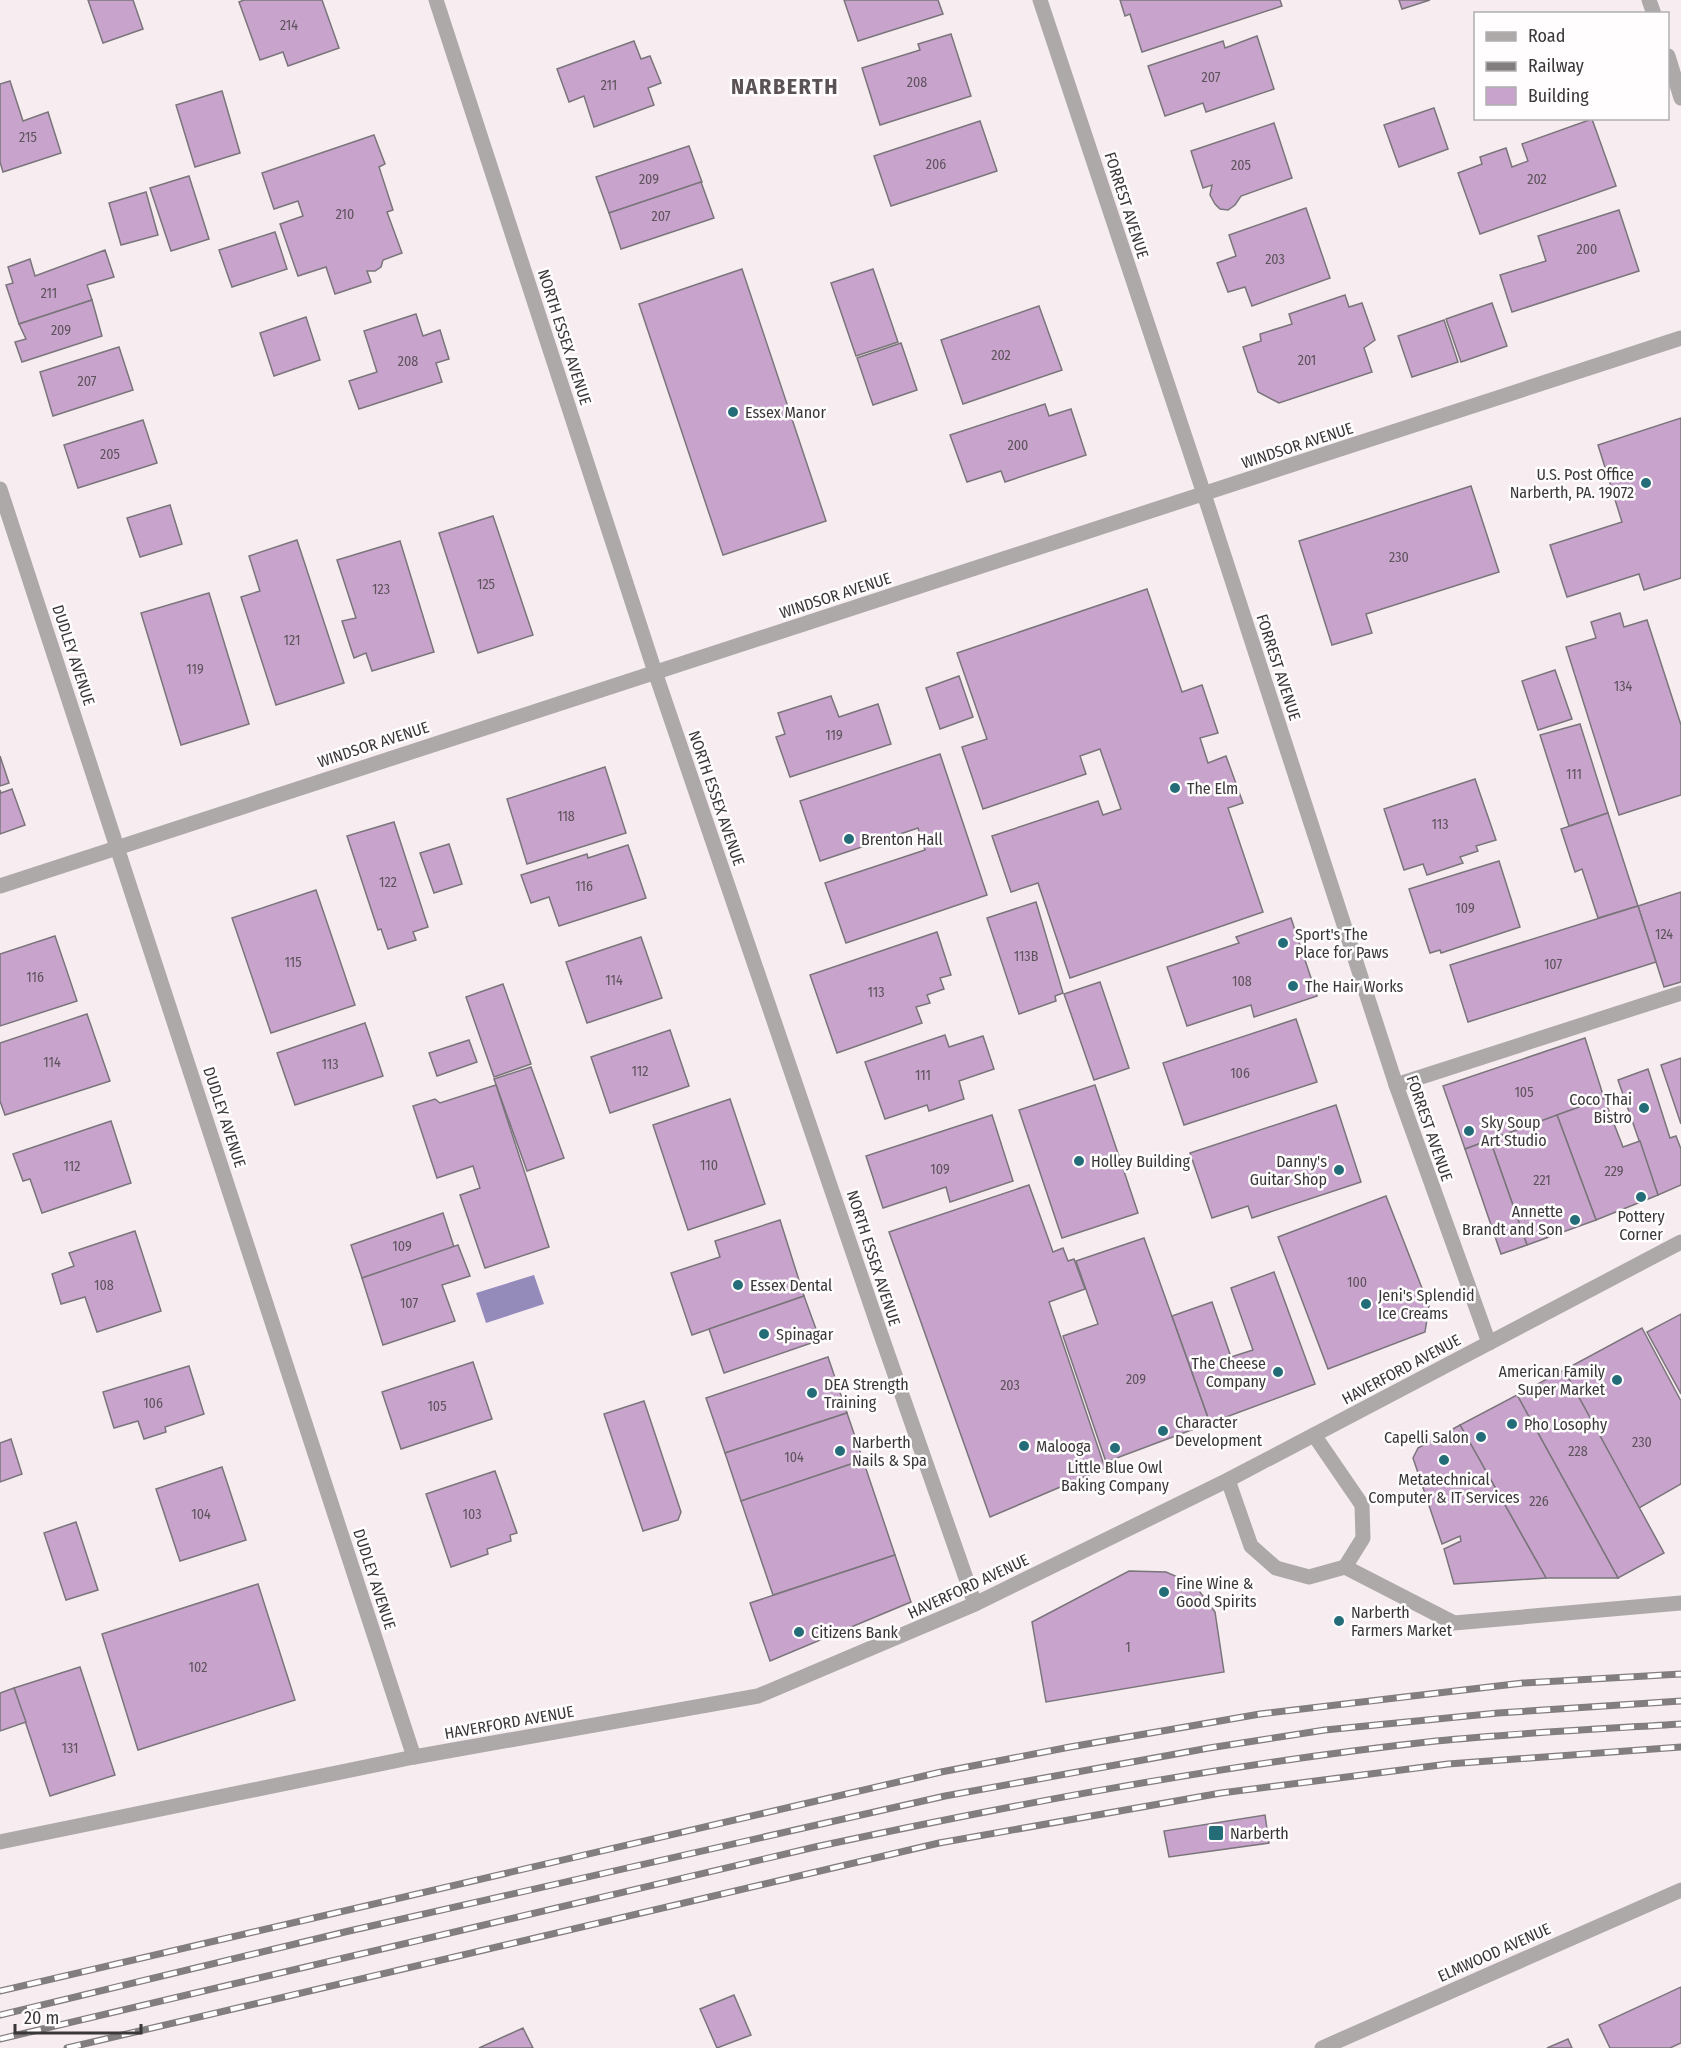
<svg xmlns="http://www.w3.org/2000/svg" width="1681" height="2048" font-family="'Fira Sans Condensed',sans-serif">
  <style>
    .water { fill: #958bba }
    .building { fill: #c8a4cc; stroke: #7a757b; stroke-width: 1.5 }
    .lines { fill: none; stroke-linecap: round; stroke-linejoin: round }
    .minor { stroke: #ada9a9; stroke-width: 15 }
    .rail-casing { stroke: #827d7f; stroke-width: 7 }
    .rail { stroke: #fffdfe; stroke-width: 4.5; stroke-dasharray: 14; stroke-linecap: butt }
    .poi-dot { fill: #246d78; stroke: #fffdfe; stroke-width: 2 }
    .labels { text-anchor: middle; stroke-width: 5; stroke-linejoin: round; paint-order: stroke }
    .number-label { font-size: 14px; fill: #5e525d }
    .street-label { font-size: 16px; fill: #3a3738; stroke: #fffdfe }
    .poi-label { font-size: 16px; fill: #3a3738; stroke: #fffdfe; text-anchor: start }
    .district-label { font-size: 22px; font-weight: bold; letter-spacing: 1.5px; fill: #5a5255; stroke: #fffdfe }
  </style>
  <rect width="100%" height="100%" fill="#f7edf1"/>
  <path class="water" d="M534 1275 544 1304 486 1323 476 1293Z"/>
  <g class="building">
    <path d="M88 0H133L143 29 103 43Z"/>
    <path d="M244 0H322L339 48 288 66 283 52 260 60 239 2Z"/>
    <path d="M844 0H938L943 14 858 41Z"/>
    <path d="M1120 0H1280L1282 6 1142 52 1130 14 1125 16Z"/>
    <path d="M1399 0H1430L1402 9Z"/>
    <path d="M951 34 971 96 880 125 862 68 920 50 918 44Z"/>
    <path d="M1257 36 1274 89 1206 112 1203 103 1165 116 1148 66 1223 41 1225 48Z"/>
    <path d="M634 41 641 59 650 56 661 83 648 88 654 105 594 127 584 96 569 102 557 69Z"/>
    <path d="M10 81 23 121 48 112 61 153 3 172 0 162V84Z"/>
    <path d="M222 91 240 153 195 167 176 105Z"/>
    <path d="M1434 108 1448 149 1399 167 1384 125Z"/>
    <path d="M1592 119 1616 186 1480 234 1458 173 1482 164 1480 157 1506 148 1512 167 1528 161 1522 144Z"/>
    <path d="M980 121 997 171 891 206 874 156Z"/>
    <path d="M1274 123 1292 178 1241 196 1235 205 1228 210 1220 209 1215 204 1210 195 1212 185 1203 188 1191 151Z"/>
    <path d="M374 135 385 164 379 167 393 210 387 212 402 253 383 260 381 267 375 271H367L371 282 335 294 326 267 298 276 280 224 303 216 298 201 274 209 262 173Z"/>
    <path d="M689 146 702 182 609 213 596 177Z"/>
    <path d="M189 176 209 239 171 251 150 188Z"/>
    <path d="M701 182 714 218 621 249 609 213Z"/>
    <path d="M146 192 158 235 121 245 109 203Z"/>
    <path d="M1306 208 1330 278 1252 306 1245 287 1228 292 1217 263 1236 256 1229 235Z"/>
    <path d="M1619 210 1639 271 1512 312 1500 275 1546 261 1538 236Z"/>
    <path d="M275 232 287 269 232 287 219 250Z"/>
    <path d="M105 250 114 277 87 285 92 300 19 324 6 285 13 283 8 267 30 259 35 276Z"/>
    <path d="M742 269 826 521 723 555 639 304Z"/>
    <path d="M873 269 898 342 856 356 831 283Z"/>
    <path d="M1345 295 1349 307 1362 303 1375 340 1364 348 1372 372 1279 403 1258 392 1243 347 1261 341 1260 334 1292 324 1289 314Z"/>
    <path d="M92 300 102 336 22 362 15 342 26 339 19 324Z"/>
    <path d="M1492 303 1507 346 1461 362 1446 319Z"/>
    <path d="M1039 306 1062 370 963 404 941 340Z"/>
    <path d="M416 314 423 336 440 330 449 359 436 363 442 382 359 409 349 381 377 372 364 331Z"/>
    <path d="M306 317 320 360 274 376 260 333Z"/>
    <path d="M1444 320 1458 362 1412 377 1398 336Z"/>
    <path d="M901 343 917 390 873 405 857 358Z"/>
    <path d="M119 347 133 390 53 416 40 372Z"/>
    <path d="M1045 404 1049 416 1071 409 1086 455 1005 482 1001 471 967 482 950 435Z"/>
    <path d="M1681 418V578L1644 590 1639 574 1567 597 1550 545 1622 522 1598 445Z"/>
    <path d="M143 420 157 463 78 488 64 445Z"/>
    <path d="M1471 486 1499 572 1366 614 1372 633 1332 645 1299 541Z"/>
    <path d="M170 505 182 544 140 557 127 518Z"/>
    <path d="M493 516 533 635 478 653 439 533Z"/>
    <path d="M297 540 344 683 276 705 241 597 260 591 249 556Z"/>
    <path d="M400 541 434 652 372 671 366 653 354 658 342 621 356 618 337 560Z"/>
    <path d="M1147 589 1182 692 1202 685 1218 733 1200 738 1208 763 1226 756 1243 803 1228 808 1263 912 1070 978 1038 883 1011 892 992 836 1098 801 1103 815 1121 809 1100 749 1080 756 1086 774 983 809 962 747 987 739 957 653Z"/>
    <path d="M209 593 249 724 181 745 141 613Z"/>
    <path d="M1620 613 1624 627 1647 620 1681 725V795L1619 815 1566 647 1596 638 1591 622Z"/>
    <path d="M1555 670 1572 719 1538 730 1522 681Z"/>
    <path d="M959 676 973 717 940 729 926 688Z"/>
    <path d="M831 696 839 717 878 704 891 744 790 777 776 737 785 734 778 713Z"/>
    <path d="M1580 724 1608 813 1569 826 1540 735Z"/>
    <path d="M940 754 987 895 846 943 825 883 925 850 918 828 820 861 800 801Z"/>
    <path d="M0 756 9 783 0 786Z"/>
    <path d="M605 767 626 833 527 864 507 799Z"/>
    <path d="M1475 779 1496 840 1476 846 1478 851 1460 857 1463 863 1427 875 1423 864 1404 870 1384 809Z"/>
    <path d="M12 789 25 825 0 834V790L1 793Z"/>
    <path d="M1608 813 1638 906 1598 918 1582 869 1575 872 1561 829Z"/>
    <path d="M394 822 428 927 413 932 416 940 388 949 381 929 378 930 347 836Z"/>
    <path d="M449 844 462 884 434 893 420 853Z"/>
    <path d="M628 845 646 898 559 926 549 897 531 903 521 875 587 854 588 858Z"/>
    <path d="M1499 861 1520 927 1441 953 1440 950 1430 953 1409 889Z"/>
    <path d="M316 890 355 1005 271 1033 232 918Z"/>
    <path d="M1681 892V982L1664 987 1638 906Z"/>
    <path d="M1036 902 1063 993 1055 996 1056 1001 1019 1014 987 918Z"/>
    <path d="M1638 906 1656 962 1468 1022 1450 965Z"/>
    <path d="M1291 918 1317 996 1254 1017 1251 1005 1187 1026 1167 967 1239 943 1236 937Z"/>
    <path d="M937 932 951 975 940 978 944 989 927 995 930 1003 916 1007 922 1023 837 1053 810 975Z"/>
    <path d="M55 936 77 1001 0 1026V954Z"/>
    <path d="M641 937 662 998 587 1023 566 962Z"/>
    <path d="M1100 982 1129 1068 1094 1080 1064 994Z"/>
    <path d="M503 984 531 1064 494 1077 466 997Z"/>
    <path d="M87 1014 110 1081 5 1115 0 1101V1043Z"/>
    <path d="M1296 1019 1317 1082 1184 1125 1163 1063Z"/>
    <path d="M365 1023 383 1076 295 1105 277 1053Z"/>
    <path d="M670 1030 689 1086 610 1113 591 1057Z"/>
    <path d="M945 1035 949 1047 983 1036 994 1069 959 1081 964 1099 929 1111 927 1105 885 1119 865 1062Z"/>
    <path d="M1585 1038 1604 1098 1465 1149 1443 1086Z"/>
    <path d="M469 1040 477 1062 437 1076 429 1053Z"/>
    <path d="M1681 1058V1124L1661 1065Z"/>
    <path d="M531 1067 564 1158 527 1171 494 1079Z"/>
    <path d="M1648 1069 1670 1138 1676 1136 1681 1149V1185L1658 1195 1618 1080Z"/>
    <path d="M496 1085 549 1247 485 1268 460 1195 480 1188 473 1166 437 1178 413 1106 435 1099 440 1103Z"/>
    <path d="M1095 1085 1138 1213 1062 1238 1019 1110Z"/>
    <path d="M1604 1098 1623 1147 1640 1141 1658 1195 1596 1220 1557 1115Z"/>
    <path d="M730 1099 765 1204 688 1230 653 1125Z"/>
    <path d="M1336 1105 1361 1182 1252 1218 1248 1206 1212 1218 1190 1153Z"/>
    <path d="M992 1115 1013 1181 950 1202 946 1187 883 1208 866 1156Z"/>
    <path d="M1557 1115 1596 1220 1527 1245 1490 1140Z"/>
    <path d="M111 1121 131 1183 42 1213 30 1179 23 1181 13 1154Z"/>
    <path d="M1490 1140 1527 1245 1501 1254 1465 1149Z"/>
    <path d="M1029 1185 1053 1252 1063 1248 1068 1261 1074 1259 1085 1289 1049 1302 1105 1468 990 1517 889 1232Z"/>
    <path d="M1386 1196 1429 1306 1425 1332 1328 1369 1278 1237Z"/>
    <path d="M443 1213 454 1247 362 1278 351 1245Z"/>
    <path d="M780 1220 804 1296 692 1335 671 1273 720 1257 715 1241Z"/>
    <path d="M135 1231 161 1311 97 1332 85 1297 61 1304 52 1274 74 1266 69 1253Z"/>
    <path d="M1144 1238 1210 1423 1106 1462 1063 1336 1098 1324 1076 1261Z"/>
    <path d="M458 1245 470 1276 442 1285 455 1321 383 1345 362 1278Z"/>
    <path d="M1274 1272 1315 1384 1210 1423 1172 1316 1212 1302 1231 1357 1253 1350 1231 1288Z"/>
    <path d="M804 1296 820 1340 724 1373 709 1329Z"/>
    <path d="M1681 1314V1394L1647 1332Z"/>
    <path d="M1642 1328 1681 1401V1484L1639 1508 1564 1370Z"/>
    <path d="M828 1357 847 1413 725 1453 706 1398Z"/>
    <path d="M473 1362 492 1419 401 1449 382 1392Z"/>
    <path d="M189 1366 204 1414 165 1427 166 1432 144 1439 138 1421 114 1428 103 1392Z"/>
    <path d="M1564 1370 1664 1553 1618 1578 1517 1395Z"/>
    <path d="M1517 1395 1618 1578H1546L1460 1425Z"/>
    <path d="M644 1401 681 1512 678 1520 643 1531 604 1414Z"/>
    <path d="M847 1413 863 1460 741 1501 725 1453Z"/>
    <path d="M1460 1425 1546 1578 1454 1584 1444 1549 1461 1541 1460 1536 1442 1544 1413 1458 1418 1448Z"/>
    <path d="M11 1439 22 1474 0 1482V1443Z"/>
    <path d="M863 1460 895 1555 773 1595 741 1501Z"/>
    <path d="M222 1467 246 1540 180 1561 156 1489Z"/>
    <path d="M495 1471 517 1533 510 1535 511 1541 487 1549 488 1554 451 1567 426 1494Z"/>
    <path d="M76 1522 98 1590 66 1600 44 1533Z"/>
    <path d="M895 1555 911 1602 770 1661 750 1603Z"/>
    <path d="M1129 1571 1166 1572 1194 1584 1215 1612 1224 1672 1046 1702 1032 1622Z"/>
    <path d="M258 1584 295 1700 138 1750 102 1634Z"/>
    <path d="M80 1667 115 1775 50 1796 14 1688Z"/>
    <path d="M14 1688 26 1722 0 1731V1693Z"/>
    <path d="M1265 1815 1269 1843 1169 1857 1164 1831Z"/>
    <path d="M1681 1987V2043L1670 2048H1610L1599 2025Z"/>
    <path d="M734 1995 751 2035 717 2048 700 2009Z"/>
    <path d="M523 2028 533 2048H479Z"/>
    <path d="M1568 2039 1572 2048H1547Z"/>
  </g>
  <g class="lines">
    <g class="minor">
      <path d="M436 0 655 672 879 1329 975 1604"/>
      <path d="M1040 0 1204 494 1396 1085 1489 1343"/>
      <path d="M1649 0 1654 14"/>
      <path d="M1668 56 1681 98"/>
      <path d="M0 489 414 1757"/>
      <path d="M0 886 1681 338"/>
      <path d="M1396 1085 1681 993"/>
      <path d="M1228 1480 1251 1546 1276 1568 1309 1577 1345 1567 1363 1538 1362 1505 1314 1435"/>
      <path d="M1345 1567 1454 1623 1681 1603"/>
      <path d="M0 1842 414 1757 758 1696 975 1604 1228 1480 1681 1242"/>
      <path d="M1322 2048 1681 1890"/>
    </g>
    <defs>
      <g id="rail">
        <path d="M0 1991 941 1772 1070 1747 1260 1714 1523 1683 1681 1674"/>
        <path d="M0 2015 349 1931 945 1796 1209 1748 1325 1730 1498 1713 1681 1701"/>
        <path d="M0 2039 815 1847C1020 1803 1227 1764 1436 1741 1517 1733 1600 1729 1681 1724"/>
        <path d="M67 2048 939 1843 1221 1793 1331 1779 1448 1764 1681 1747"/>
      </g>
    </defs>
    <use href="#rail" class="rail-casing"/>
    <use href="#rail" class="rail"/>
  </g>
  <g class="poi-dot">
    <circle cx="733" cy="412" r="6"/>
    <circle cx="1646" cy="483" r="6"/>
    <circle cx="1175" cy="788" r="6"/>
    <circle cx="849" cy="839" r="6"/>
    <circle cx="1283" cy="943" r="6"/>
    <circle cx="1293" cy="986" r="6"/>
    <circle cx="1644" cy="1108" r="6"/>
    <circle cx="1469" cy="1131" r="6"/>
    <circle cx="1079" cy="1161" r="6"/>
    <circle cx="1339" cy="1170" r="6"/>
    <circle cx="1641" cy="1197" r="6"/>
    <circle cx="1575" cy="1220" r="6"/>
    <circle cx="738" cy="1285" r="6"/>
    <circle cx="1366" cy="1304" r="6"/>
    <circle cx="764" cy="1334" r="6"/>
    <circle cx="1278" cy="1372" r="6"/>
    <circle cx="1617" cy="1380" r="6"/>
    <circle cx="812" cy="1393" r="6"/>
    <circle cx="1512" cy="1424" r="6"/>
    <circle cx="1163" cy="1431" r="6"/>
    <circle cx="1481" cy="1437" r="6"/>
    <circle cx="1024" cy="1446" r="6"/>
    <circle cx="1115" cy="1448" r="6"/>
    <circle cx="840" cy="1451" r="6"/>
    <circle cx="1444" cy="1460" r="6"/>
    <circle cx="1164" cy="1592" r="6"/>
    <circle cx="1339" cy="1621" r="6"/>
    <circle cx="799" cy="1632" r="6"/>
    <rect x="1208" y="1825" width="16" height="16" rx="3"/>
  </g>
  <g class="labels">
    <g class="number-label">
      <text x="289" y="30">214</text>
      <text x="1211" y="82">207</text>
      <text x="917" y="87">208</text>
      <text x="609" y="90">211</text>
      <text x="28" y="142">215</text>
      <text x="936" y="169">206</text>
      <text x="1241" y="170">205</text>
      <text x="649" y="184">209</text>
      <text x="1537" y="184">202</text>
      <text x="345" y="219">210</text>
      <text x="661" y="221">207</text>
      <text x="1587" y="254">200</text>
      <text x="1275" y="264">203</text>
      <text x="49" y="298">211</text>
      <text x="61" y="335">209</text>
      <text x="1001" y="360">202</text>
      <text x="1307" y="365">201</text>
      <text x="408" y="366">208</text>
      <text x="87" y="386">207</text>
      <text x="1018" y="450">200</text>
      <text x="110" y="459">205</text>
      <text x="1399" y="562">230</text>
      <text x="486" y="589">125</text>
      <text x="381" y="594">123</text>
      <text x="292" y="645">121</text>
      <text x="195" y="674">119</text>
      <text x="1623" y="691">134</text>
      <text x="834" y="740">119</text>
      <text x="1574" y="779">111</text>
      <text x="566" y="821">118</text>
      <text x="1440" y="829">113</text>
      <text x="388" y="887">122</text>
      <text x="584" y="891">116</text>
      <text x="1465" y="913">109</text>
      <text x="1664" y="939">124</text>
      <text x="1026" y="961">113B</text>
      <text x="293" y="967">115</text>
      <text x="1553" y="969">107</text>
      <text x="35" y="982">116</text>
      <text x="614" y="985">114</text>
      <text x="1242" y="986">108</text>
      <text x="876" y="997">113</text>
      <text x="52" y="1067">114</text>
      <text x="330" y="1069">113</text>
      <text x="640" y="1076">112</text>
      <text x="1240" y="1078">106</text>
      <text x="923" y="1080">111</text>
      <text x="1524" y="1097">105</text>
      <text x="709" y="1170">110</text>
      <text x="72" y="1171">112</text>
      <text x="940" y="1174">109</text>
      <text x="1614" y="1176">229</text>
      <text x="1542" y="1185">221</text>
      <text x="402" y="1251">109</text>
      <text x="1357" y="1287">100</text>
      <text x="104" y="1290">108</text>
      <text x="409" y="1308">107</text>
      <text x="1136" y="1384">209</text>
      <text x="1010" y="1390">203</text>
      <text x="153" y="1408">106</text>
      <text x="437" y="1411">105</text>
      <text x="1642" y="1447">230</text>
      <text x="1578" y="1456">228</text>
      <text x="794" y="1462">104</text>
      <text x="1539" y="1506">226</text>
      <text x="201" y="1519">104</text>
      <text x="472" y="1519">103</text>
      <text x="1128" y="1652">1</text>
      <text x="198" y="1672">102</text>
      <text x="70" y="1753">131</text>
    </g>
    <g class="street-label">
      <text transform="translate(1127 205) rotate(72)" y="6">FORREST AVENUE</text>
      <text transform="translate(565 337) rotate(72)" y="6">NORTH ESSEX AVENUE</text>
      <text transform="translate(1297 445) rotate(-18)" y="6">WINDSOR AVENUE</text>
      <text transform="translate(835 595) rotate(-18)" y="6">WINDSOR AVENUE</text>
      <text transform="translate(74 655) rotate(72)" y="6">DUDLEY AVENUE</text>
      <text transform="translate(1279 667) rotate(72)" y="6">FORREST AVENUE</text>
      <text transform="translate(373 744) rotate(-18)" y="6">WINDSOR AVENUE</text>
      <text transform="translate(717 798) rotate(71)" y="6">NORTH ESSEX AVENUE</text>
      <text transform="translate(225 1117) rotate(72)" y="6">DUDLEY AVENUE</text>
      <text transform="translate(1430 1128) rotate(71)" y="6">FORREST AVENUE</text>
      <text transform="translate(874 1258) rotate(72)" y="6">NORTH ESSEX AVENUE</text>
      <text transform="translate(1401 1369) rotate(-28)" y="6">HAVERFORD AVENUE</text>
      <text transform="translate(375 1579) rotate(72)" y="6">DUDLEY AVENUE</text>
      <text transform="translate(968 1586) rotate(-25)" y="6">HAVERFORD AVENUE</text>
      <text transform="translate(509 1722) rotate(-10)" y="6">HAVERFORD AVENUE</text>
      <text transform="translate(1494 1952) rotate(-24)" y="6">ELMWOOD AVENUE</text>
    </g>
    <g class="poi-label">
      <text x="745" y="418">Essex Manor</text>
      <text x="1634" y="480" text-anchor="end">U.S. Post Office<tspan x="1634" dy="18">Narberth, PA. 19072</tspan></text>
      <text x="1187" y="794">The Elm</text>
      <text x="861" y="845">Brenton Hall</text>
      <text x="1295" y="940">Sport's The<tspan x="1295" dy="18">Place for Paws</tspan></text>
      <text x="1305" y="992">The Hair Works</text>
      <text x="1632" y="1105" text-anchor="end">Coco Thai<tspan x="1632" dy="18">Bistro</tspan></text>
      <text x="1481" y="1128">Sky Soup<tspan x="1481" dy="18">Art Studio</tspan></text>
      <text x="1091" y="1167">Holley Building</text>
      <text x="1327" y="1167" text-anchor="end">Danny's<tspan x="1327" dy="18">Guitar Shop</tspan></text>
      <text x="1563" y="1217" text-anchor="end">Annette<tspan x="1563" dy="18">Brandt and Son</tspan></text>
      <text x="1641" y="1222" text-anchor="middle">Pottery<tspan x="1641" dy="18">Corner</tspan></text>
      <text x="750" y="1291">Essex Dental</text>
      <text x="1378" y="1301">Jeni's Splendid<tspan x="1378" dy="18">Ice Creams</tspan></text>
      <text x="776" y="1340">Spinagar</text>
      <text x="1266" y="1369" text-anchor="end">The Cheese<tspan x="1266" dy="18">Company</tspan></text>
      <text x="1605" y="1377" text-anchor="end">American Family<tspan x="1605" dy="18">Super Market</tspan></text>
      <text x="824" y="1390">DEA Strength<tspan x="824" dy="18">Training</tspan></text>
      <text x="1175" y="1428">Character<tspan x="1175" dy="18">Development</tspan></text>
      <text x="1524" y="1430">Pho Losophy</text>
      <text x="1469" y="1443" text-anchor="end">Capelli Salon</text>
      <text x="852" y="1448">Narberth<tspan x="852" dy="18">Nails &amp; Spa</tspan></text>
      <text x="1036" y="1452">Malooga</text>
      <text x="1115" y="1473" text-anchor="middle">Little Blue Owl<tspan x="1115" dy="18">Baking Company</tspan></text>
      <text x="1444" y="1485" text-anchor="middle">Metatechnical<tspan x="1444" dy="18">Computer &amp; IT Services</tspan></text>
      <text x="1176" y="1589">Fine Wine &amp;<tspan x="1176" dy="18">Good Spirits</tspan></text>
      <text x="1351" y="1618">Narberth<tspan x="1351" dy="18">Farmers Market</tspan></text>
      <text x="811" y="1638">Citizens Bank</text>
      <text x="1230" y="1839">Narberth</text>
    </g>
    <g class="district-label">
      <text x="785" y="94">NARBERTH</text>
    </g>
  </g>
  <rect x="1474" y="12" width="195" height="108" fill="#fffdfe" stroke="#b0aeaf" stroke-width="1.5"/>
  <rect x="1486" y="32" width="30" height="9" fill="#ada9a9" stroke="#b0aeaf" stroke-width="1.5"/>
  <text x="1528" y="42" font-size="18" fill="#3a3738">Road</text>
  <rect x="1486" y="62" width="30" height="9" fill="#827d7f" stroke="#b0aeaf" stroke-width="1.5"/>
  <text x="1528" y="72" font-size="18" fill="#3a3738">Railway</text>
  <rect x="1486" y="87" width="30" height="18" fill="#c8a4cc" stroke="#b0aeaf" stroke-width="1.5"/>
  <text x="1528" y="102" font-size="18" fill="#3a3738">Building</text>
  <path d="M15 2024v9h126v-9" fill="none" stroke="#3a3738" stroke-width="3"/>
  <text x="24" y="2024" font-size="18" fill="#3a3738" stroke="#fffdfe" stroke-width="4.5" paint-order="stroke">20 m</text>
</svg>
